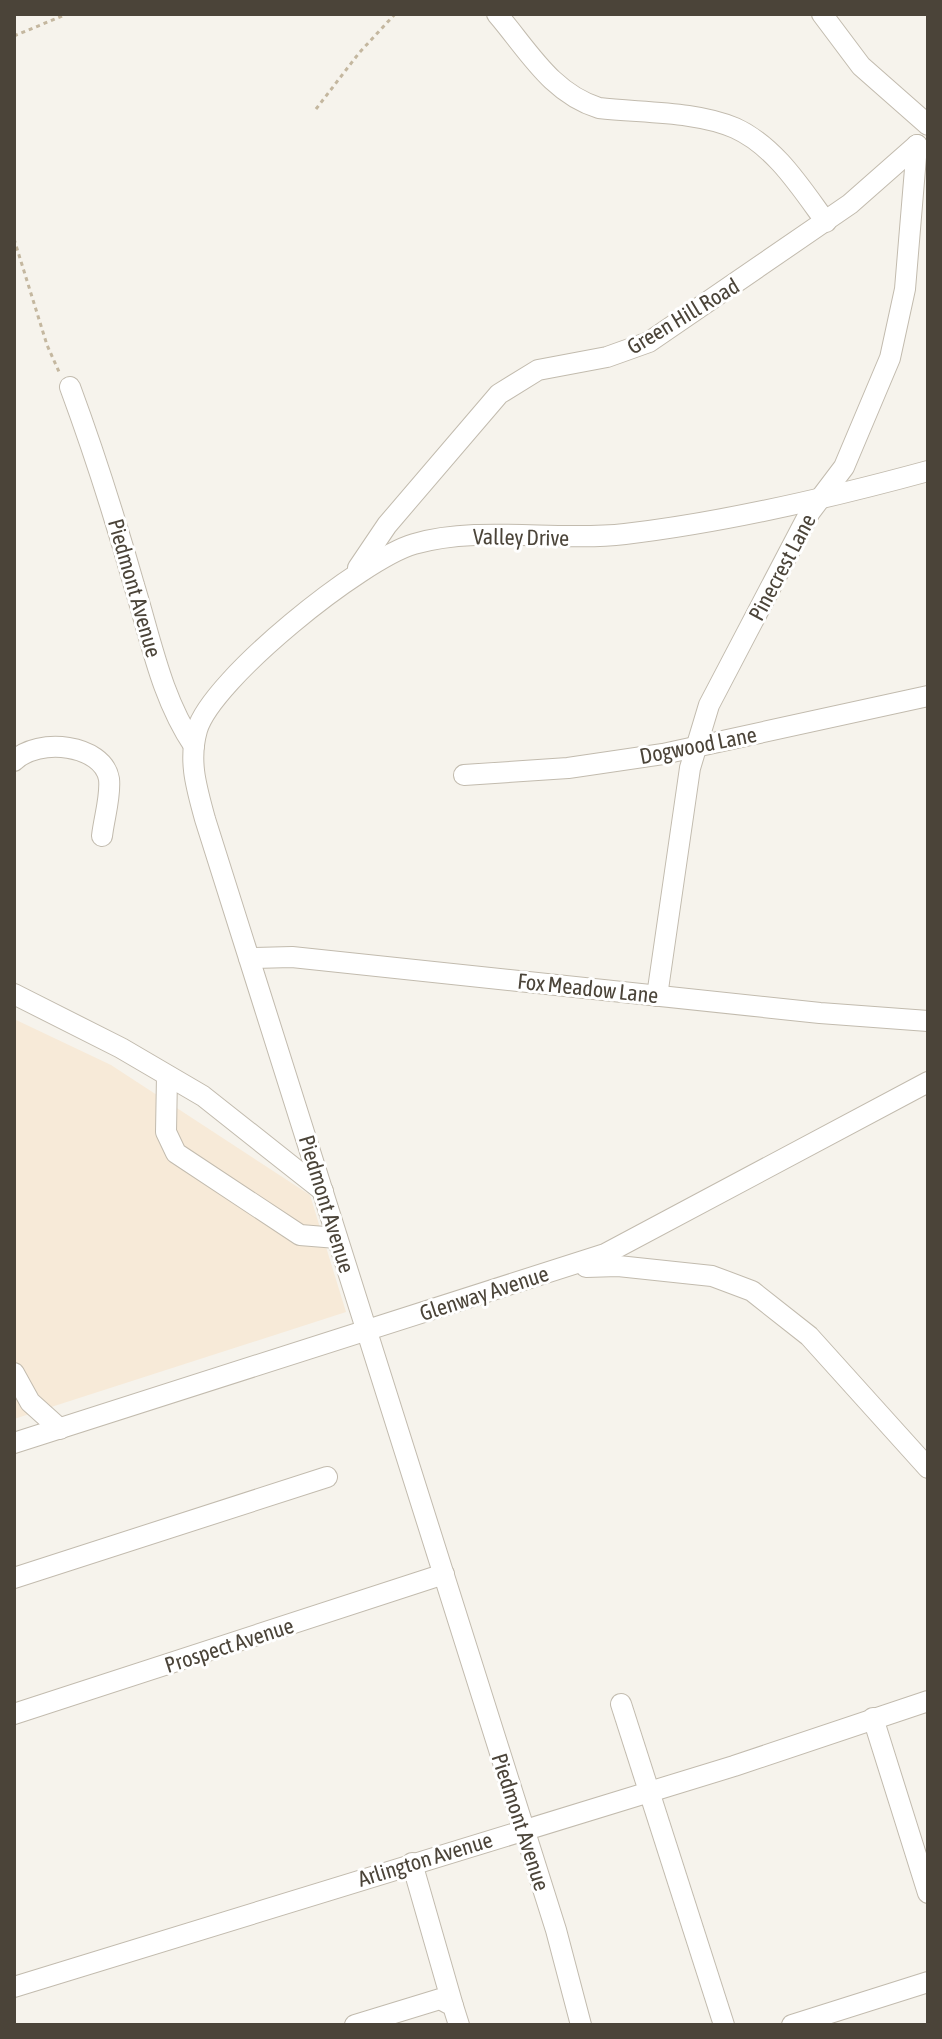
<svg xmlns="http://www.w3.org/2000/svg" width="942" height="2039" font-family="'Asap Condensed',sans-serif">
  <style>
    .commercial { fill: #f7ead8 }
    .lines { fill: none; stroke-linecap: round; stroke-linejoin: round }
    .minor-casing { stroke: #c2bbae; stroke-width: 22 }
    .path { stroke: #c4b79f; stroke-width: 3; stroke-dasharray: 4 4; stroke-linecap: butt }
    .minor { stroke: #fff; stroke-width: 20 }
    .labels { text-anchor: middle; stroke-width: 6; stroke-linejoin: round; paint-order: stroke }
    .street-label { font-size: 22px; fill: #4b4439; stroke: #fff }
  </style>
  <rect width="100%" height="100%" fill="#f6f3ec"/>
  <path class="commercial" d="M14 1019 111 1065 310 1195 346 1312 14 1419Z"/>
  <g class="lines">
    <defs>
      <g id="minor">
        <path d="M497 14C528 50 551 93 599 108 642 113 696 111 735 128 775 146 801 188 826 222"/>
        <path d="M822 14 861 66 928 125"/>
        <path d="M70 387C94 452 115 518 134 585 151 640 161 697 194 746"/>
        <path d="M358 568 387 525 499 394 538 370 607 357 649 342 850 204 917 145"/>
        <path d="M14 761C38 737 103 744 109 779 111 796 104 818 102 836"/>
        <path d="M464 775 568 768 663 754 928 696"/>
        <path d="M249 958 292 957 820 1013 928 1021"/>
        <path d="M14 994 121 1048 203 1096 323 1191"/>
        <path d="M657 996 690 768 709 705 810 512 844 467 890 358 905 289 917 145"/>
        <path d="M167 1076 166 1132 176 1153 300 1235 337 1238"/>
        <path d="M586 1267 618 1266 712 1276 752 1291 809 1336 928 1468"/>
        <path d="M14 1373 30 1402 60 1429"/>
        <path d="M14 1443 605 1254 928 1082"/>
        <path d="M14 1578 327 1477"/>
        <path d="M621 1704 724 2025"/>
        <path d="M14 1714 444 1574"/>
        <path d="M873 1718 928 1893"/>
        <path d="M412 1863 453 2006"/>
        <path d="M14 1987 734 1766 928 1701"/>
        <path d="M355 2025 440 1999 453 2006 459 2025"/>
        <path d="M581 2025 556 1930 205 819C197 789 188 762 197 730 212 679 362 559 414 544 479 525 557 542 625 534 727 522 829 498 928 471"/>
        <path d="M792 2025 928 1982"/>
      </g>
    </defs>
    <use href="#minor" class="minor-casing"/>
    <g class="path">
      <path d="M14 36 67 14"/>
      <path d="M316 109 359 53 395 14"/>
      <path d="M14 239 47 345 60 374"/>
    </g>
    <use href="#minor" class="minor"/>
  </g>
  <g class="labels">
    <g class="street-label">
      <text transform="translate(683 316) rotate(-31)" y="8">Green Hill Road</text>
      <text transform="translate(521 537) rotate(1)" y="8">Valley Drive</text>
      <text transform="translate(782 567) rotate(-62)" y="8">Pinecrest Lane</text>
      <text transform="translate(135 588) rotate(74)" y="8">Piedmont Avenue</text>
      <text transform="translate(698 745) rotate(-11)" y="8">Dogwood Lane</text>
      <text transform="translate(588 988) rotate(6)" y="8">Fox Meadow Lane</text>
      <text transform="translate(327 1204) rotate(73)" y="8">Piedmont Avenue</text>
      <text transform="translate(484 1293) rotate(-18)" y="8">Glenway Avenue</text>
      <text transform="translate(229 1645) rotate(-18)" y="8">Prospect Avenue</text>
      <text transform="translate(521 1822) rotate(72)" y="8">Piedmont Avenue</text>
      <text transform="translate(425 1859) rotate(-17)" y="8">Arlington Avenue</text>
    </g>
  </g>
  <rect width="942" height="2039" fill="none" stroke="#4b4439" stroke-width="32"/>
</svg>
